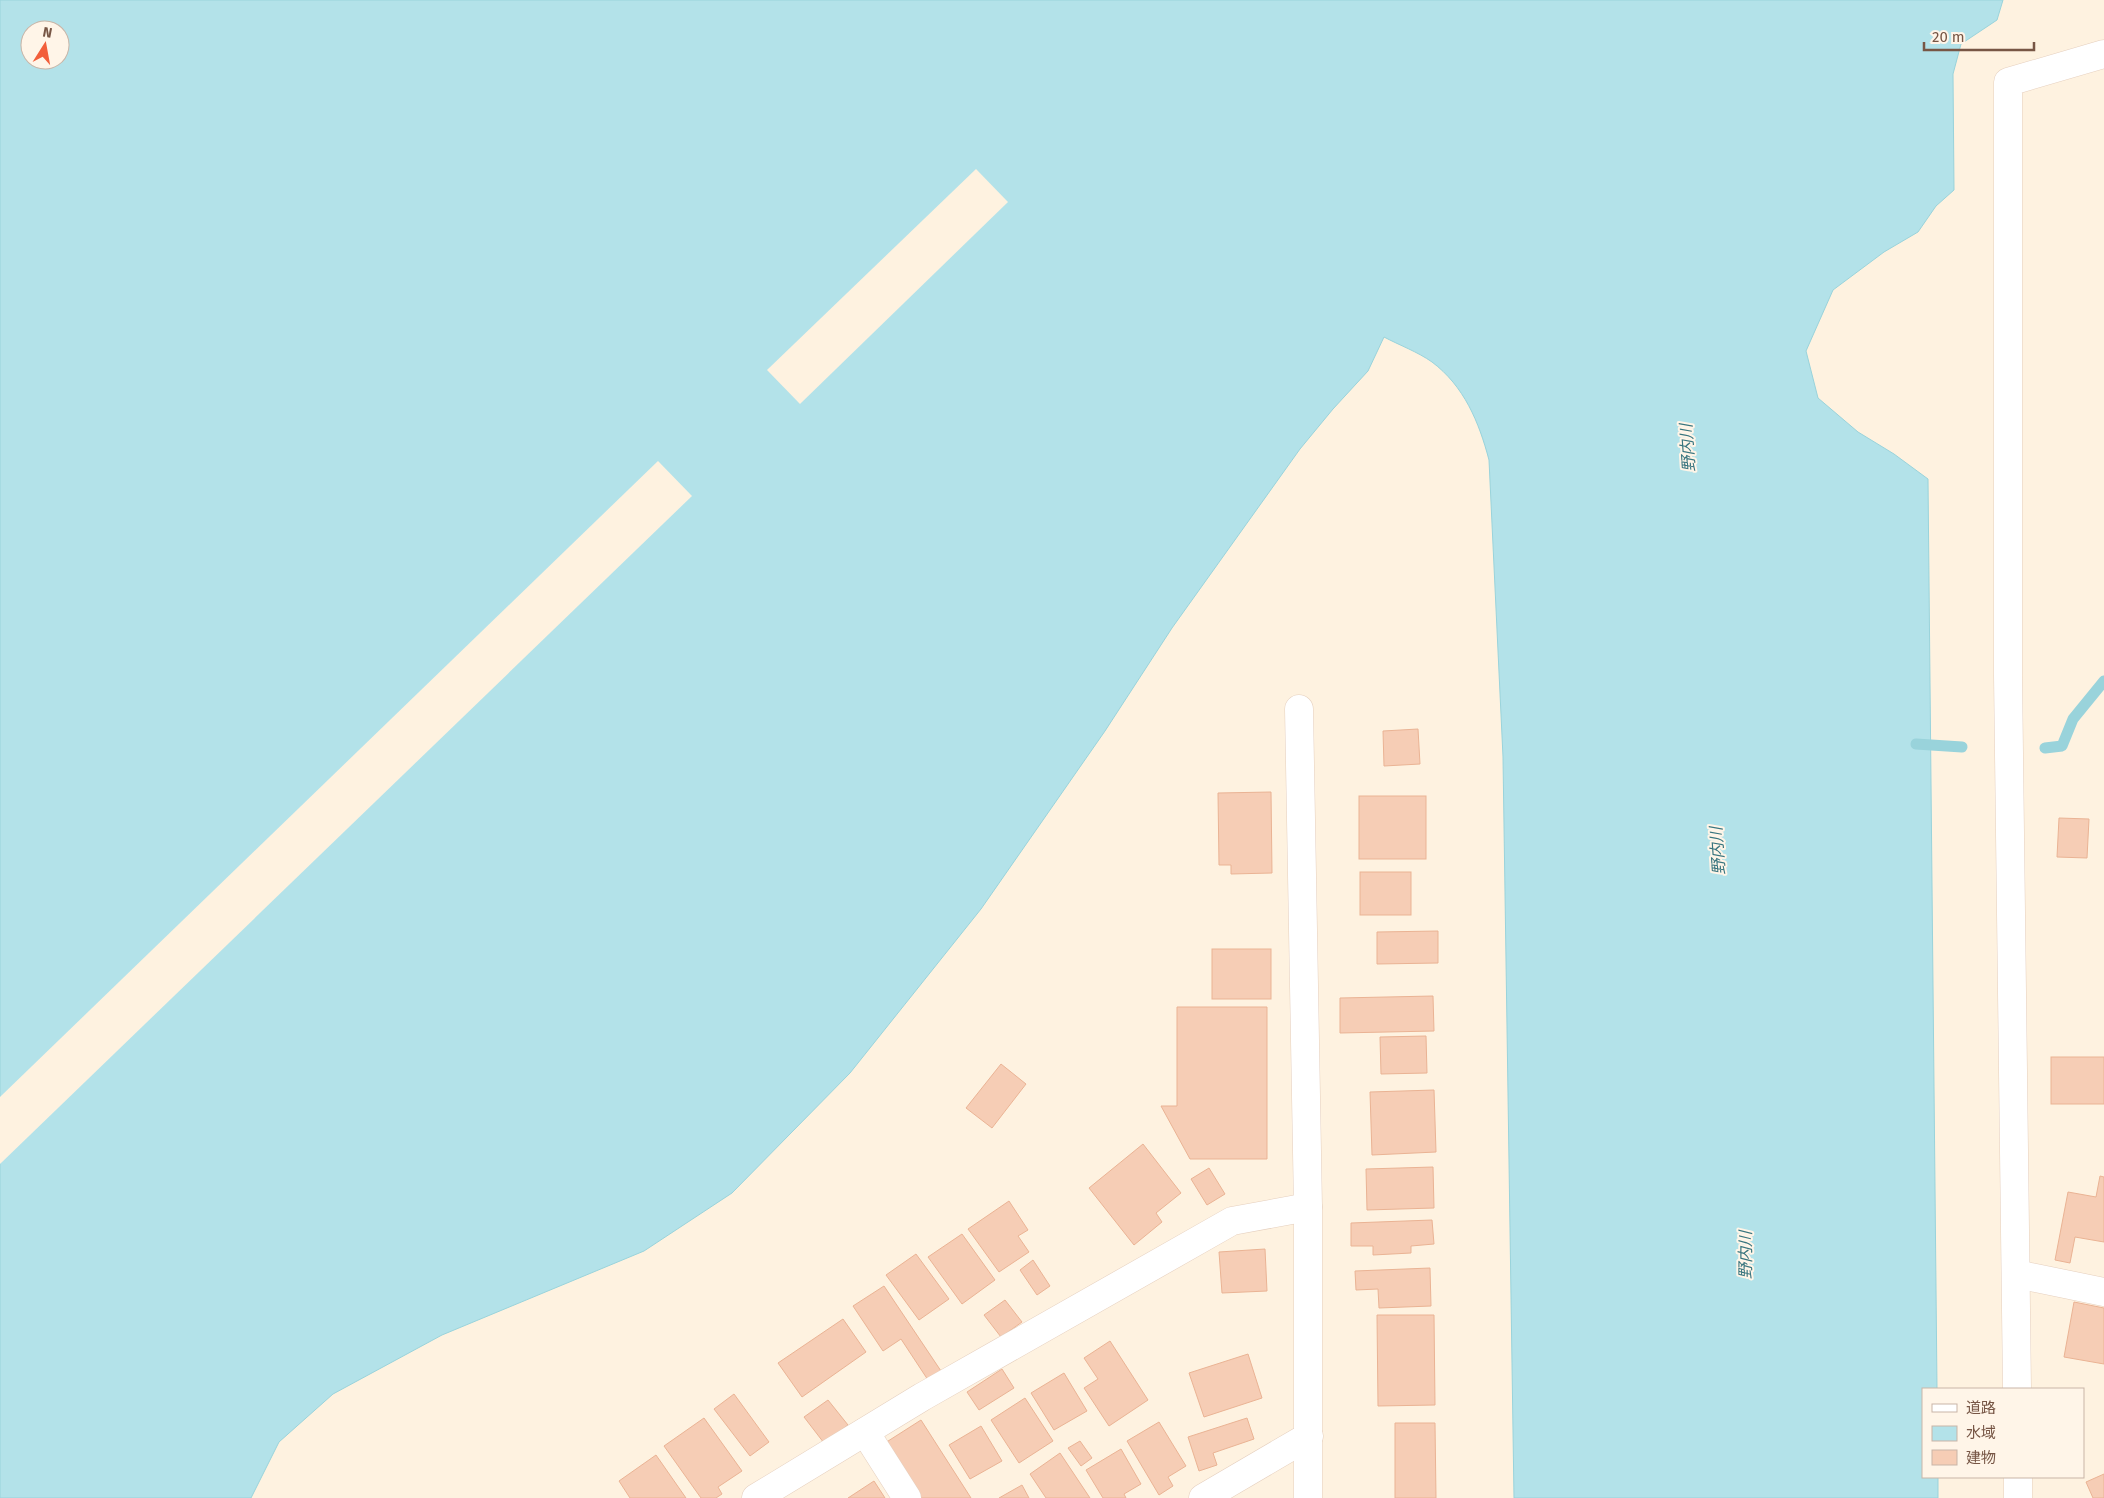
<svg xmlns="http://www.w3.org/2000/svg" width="2104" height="1498" font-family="'Fira Sans','Noto Sans JP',sans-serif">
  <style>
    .water { fill: #b3e2e9; stroke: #99d3db; fill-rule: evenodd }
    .pier { fill: #fef2e0 }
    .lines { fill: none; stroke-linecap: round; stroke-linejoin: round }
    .stream { stroke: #99d3db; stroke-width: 11 }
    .building { fill: #f6cdb5; stroke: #eab394 }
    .minor-casing { stroke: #e5cfbe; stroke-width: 29 }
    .minor { stroke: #fff; stroke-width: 28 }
    .labels { text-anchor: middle; stroke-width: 4; stroke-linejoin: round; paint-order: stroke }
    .water-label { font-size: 16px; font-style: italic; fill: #38747e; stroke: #fff5e8 }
  </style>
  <rect width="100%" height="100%" fill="#fef2e0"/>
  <path class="water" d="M0 0H2003L1997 20 1961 44 1953 74 1954 190 1936 206 1918 232 1884 252 1833 290 1806 351 1818 398 1858 432 1894 454 1928 479 1937 1389H1923V1477H1938V1498H1514L1503 757 1489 460C1479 422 1464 386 1432 362 1418 352 1399 345 1384 337L1368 371 1333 409 1300 449 1172 628 1105 731 981 909 850 1073 732 1193 644 1251 442 1335 333 1394 279 1442 251 1498H0ZM30 30H60V60H30Z"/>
  <g class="pier">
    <path d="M976 169 1008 202 800 404 767 370Z"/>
    <path d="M658 461 692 496 0 1164V1097Z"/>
  </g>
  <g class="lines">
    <g class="stream">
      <path d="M1916 744 1962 747"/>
      <path d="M2045 748 2062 746 2073 719 2104 681"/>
    </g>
  </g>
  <g class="building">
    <path d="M1418 729 1420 764 1384 766 1383 731Z"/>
    <path d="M1271 792 1272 873 1231 874V865H1219L1218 793Z"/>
    <rect x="1359" y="796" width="67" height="63"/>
    <path d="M2059 818 2089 819 2087 858 2057 857Z"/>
    <rect x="1360" y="872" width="51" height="43"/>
    <path d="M1438 931V963L1377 964V932Z"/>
    <rect x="1212" y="949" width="59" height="50"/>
    <path d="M1433 996 1434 1031 1340 1033V998Z"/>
    <path d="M1177 1007H1267V1159H1190L1161 1106H1177Z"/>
    <path d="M1426 1036 1427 1073 1381 1074 1380 1037Z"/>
    <rect x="2051" y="1057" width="53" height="47"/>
    <path d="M1001 1064 1026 1084 992 1128 966 1108Z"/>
    <path d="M1434 1090 1436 1152 1372 1155 1370 1092Z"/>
    <path d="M1143 1144 1181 1193 1156 1213 1162 1222 1134 1245 1089 1188Z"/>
    <path d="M1433 1167 1434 1208 1367 1210 1366 1169Z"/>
    <path d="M1209 1168 1225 1194 1207 1205 1191 1179Z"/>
    <path d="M2100 1176 2104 1177V1242L2075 1237 2070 1263 2055 1260 2068 1192 2096 1197Z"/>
    <path d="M1009 1201 1028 1230 1018 1236 1029 1252 999 1272 968 1229Z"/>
    <path d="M1432 1220 1434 1244 1411 1246V1253L1373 1255V1246H1351V1223Z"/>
    <path d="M962 1234 995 1280 962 1304 928 1257Z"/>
    <path d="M1265 1249 1267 1291 1222 1293 1219 1252Z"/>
    <path d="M916 1254 949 1299 919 1320 886 1275Z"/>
    <path d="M1033 1260 1050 1286 1037 1295 1020 1270Z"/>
    <path d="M1430 1268 1431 1306 1379 1308 1378 1289 1356 1290 1355 1271Z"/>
    <path d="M884 1286 941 1371 928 1380 901 1339 883 1351 853 1306Z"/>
    <path d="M1005 1300 1022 1322 1001 1337 984 1315Z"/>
    <path d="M2074 1302 2104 1308V1364L2064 1357Z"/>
    <path d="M1377 1315H1434L1435 1405 1378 1406Z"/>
    <path d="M843 1319 866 1352 802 1397 778 1363Z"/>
    <path d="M1110 1341 1148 1400 1109 1426 1084 1388 1098 1379 1084 1358Z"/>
    <path d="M1248 1354 1262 1398 1204 1417 1189 1373Z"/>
    <path d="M1002 1369 1014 1388 979 1410 967 1392Z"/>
    <path d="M1064 1373 1087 1411 1054 1430 1031 1393Z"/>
    <path d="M734 1394 769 1442 750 1456 714 1409Z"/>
    <path d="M1025 1398 1053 1441 1019 1463 991 1420Z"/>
    <path d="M828 1400 848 1425 824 1443 804 1417Z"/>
    <path d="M704 1418 742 1471 718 1487 722 1494 716 1498H701L664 1446Z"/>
    <path d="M1247 1418 1254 1439 1213 1453 1217 1465 1199 1471 1188 1437Z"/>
    <path d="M921 1420 971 1498H920L885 1443Z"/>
    <path d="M1159 1422 1186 1466 1168 1477 1173 1486 1159 1495 1127 1441Z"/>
    <path d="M1395 1423H1435L1436 1498H1395Z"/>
    <path d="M981 1426 1002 1461 970 1479 949 1445Z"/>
    <path d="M1080 1441 1092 1458 1081 1466 1068 1448Z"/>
    <path d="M1121 1449 1141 1484 1124 1494 1126 1498H1103L1086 1470Z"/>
    <path d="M1060 1453 1090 1498H1046L1030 1474Z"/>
    <path d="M656 1455 686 1498H630L619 1481Z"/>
    <path d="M2104 1474V1498H2093L2086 1482Z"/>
    <path d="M874 1481 885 1498H848Z"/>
    <path d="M1022 1485 1029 1498H999Z"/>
  </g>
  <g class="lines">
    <defs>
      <g id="minor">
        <path d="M1299 709 1308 1207V1498"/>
        <path d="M2016 1274 2104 1292"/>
        <path d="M2017 1389 2008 675V82L2104 54"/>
        <path d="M865 1432 907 1498"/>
        <path d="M2018 1477V1498"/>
        <path d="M756 1498 922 1397 1232 1221 1308 1207"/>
        <path d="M1203 1498 1309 1436"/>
      </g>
    </defs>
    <use href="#minor" class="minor-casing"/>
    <use href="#minor" class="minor"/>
  </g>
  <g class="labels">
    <g class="water-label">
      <text transform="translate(1687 448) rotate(-94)" y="6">野内川</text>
      <text transform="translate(1717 851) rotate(-94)" y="6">野内川</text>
      <text transform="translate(1745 1255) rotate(-90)" y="6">野内川</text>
    </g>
  </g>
  <rect x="1922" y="1388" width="162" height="90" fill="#fff5e8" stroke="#c9b5a7"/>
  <rect x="1932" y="1404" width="25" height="8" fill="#ffffff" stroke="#c9b5a7"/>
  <text x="1966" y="1413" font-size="15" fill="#775645">道路</text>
  <rect x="1932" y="1426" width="25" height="15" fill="#b3e2e9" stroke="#c9b5a7"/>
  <text x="1966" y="1438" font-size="15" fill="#775645">水域</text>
  <rect x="1932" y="1450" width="25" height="15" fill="#f6cdb5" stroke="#c9b5a7"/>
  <text x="1966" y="1463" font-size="15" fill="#775645">建物</text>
  <g transform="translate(45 45) rotate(11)"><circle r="24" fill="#fff5e8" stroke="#c9b5a7"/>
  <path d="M0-4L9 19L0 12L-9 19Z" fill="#f25f3b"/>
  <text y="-8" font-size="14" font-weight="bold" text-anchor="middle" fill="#775645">N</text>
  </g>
  <path d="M1924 42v8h110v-8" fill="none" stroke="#775645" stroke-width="2.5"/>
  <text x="1932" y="42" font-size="15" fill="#775645" stroke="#fff5e8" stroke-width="4" paint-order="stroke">20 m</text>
</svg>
